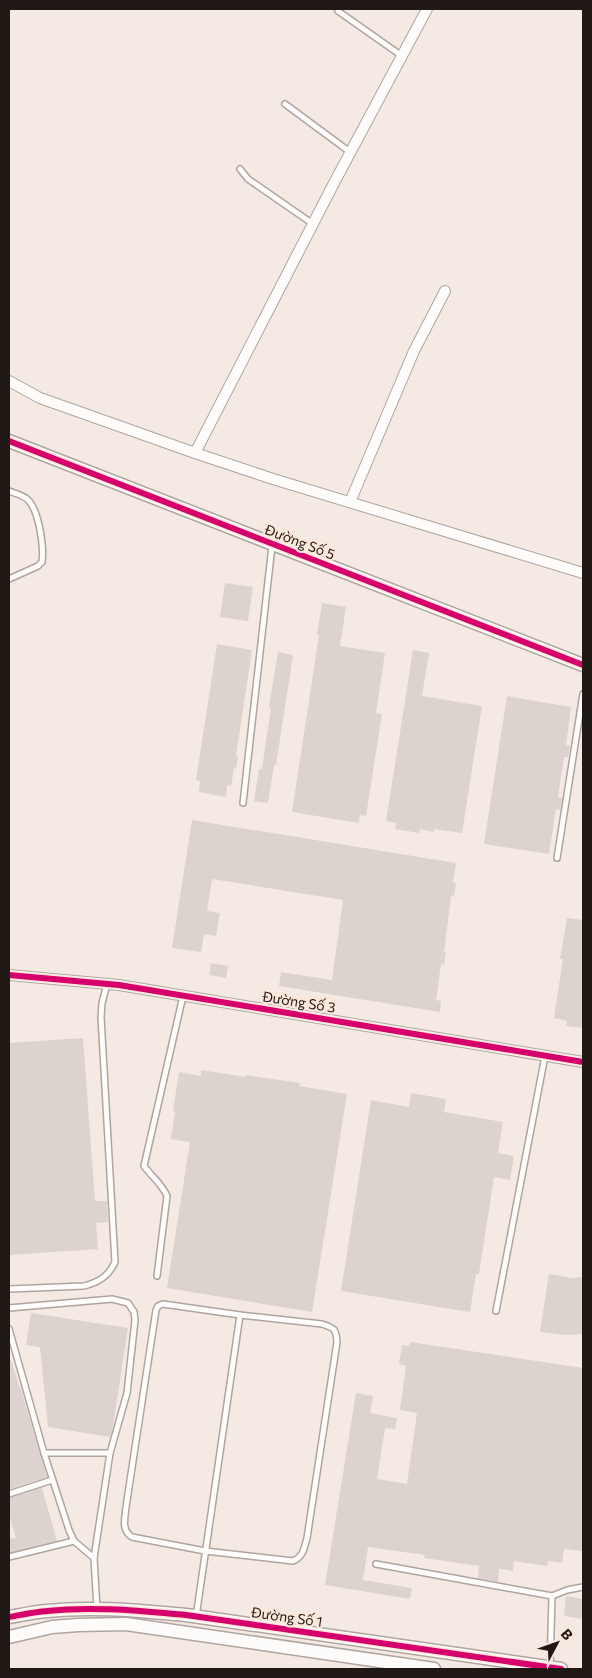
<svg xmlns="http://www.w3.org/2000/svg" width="592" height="1678" font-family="Commissioner,sans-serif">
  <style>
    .building { fill: #dcd3ce }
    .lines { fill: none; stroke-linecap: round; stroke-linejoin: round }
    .service-casing { stroke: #aea5a0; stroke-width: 8 }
    .minor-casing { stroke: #aea5a0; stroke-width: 12 }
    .tertiary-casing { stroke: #aea5a0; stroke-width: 15 }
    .service { stroke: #fefcfb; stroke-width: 5 }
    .minor { stroke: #fefcfb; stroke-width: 10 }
    .tertiary { stroke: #fefcfb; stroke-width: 12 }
    .cycleway-casing { stroke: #fde7db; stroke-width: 9 }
    .cycleway { stroke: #d6006c; stroke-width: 6 }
    .labels { text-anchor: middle; stroke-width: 4.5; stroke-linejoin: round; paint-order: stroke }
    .street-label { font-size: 14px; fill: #1f1814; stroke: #fde7db }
  </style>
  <rect width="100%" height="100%" fill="#f5e9e3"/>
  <g class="building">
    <path d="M225 583 253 587 248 621 220 617Z"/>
    <path d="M322 603 346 607 340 646 385 653 376 713 382 714 366 816 360 815 359 823 292 812 319 635H317Z"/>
    <path d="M217 644 252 650 236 756 238 757 236 768H234L231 786 227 785 226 797 199 792 200 781 196 780Z"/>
    <path d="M413 650 429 653 422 696 482 706 462 833 434 829V832L420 829 419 833 395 829 396 823 386 821Z"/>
    <path d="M278 652 293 655 276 765H274L268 803 254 801 259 769H262L271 708 269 707Z"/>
    <path d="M507 696 571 707 566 745 570 746 568 757H564L558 797 562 798 560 810 556 809 549 854 484 844Z"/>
    <path d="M192 820 456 863 453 882 456 883 454 896H451L444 952H446L444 965 441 964 436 1000 441 1001 440 1012 279 986 281 972 332 980 343 900 212 879 207 911 220 913 216 936 204 934 201 952 172 948Z"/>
    <path d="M567 918 583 920V1028L566 1026 567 1021 554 1018 563 959H560Z"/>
    <path d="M211 963 228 966 226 978 209 975Z"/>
    <path d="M83 1038 95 1201H107L108 1222 96 1223 98 1249 9 1255V1043Z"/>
    <path d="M201 1070 245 1077 246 1075 300 1083 299 1086 347 1094 312 1312 167 1288 190 1142 171 1139 175 1112 173 1111 179 1072 201 1076Z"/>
    <path d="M411 1093 446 1099 444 1112 503 1122 498 1153 514 1156 510 1180 494 1177 479 1274H476L470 1312 341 1291 371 1100 409 1107Z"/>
    <path d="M549 1274 573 1278 583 1277V1334L566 1335 540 1332Z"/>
    <path d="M31 1313 128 1328 113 1426 110 1437 48 1427 40 1347 26 1345Z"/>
    <path d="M410 1342 583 1368V1551L564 1549 562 1563 548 1561 547 1566 514 1561 513 1571 499 1569 498 1582 478 1578 479 1566 424 1558 425 1555 368 1547 363 1580 412 1588 410 1599 325 1585 356 1393 373 1396 370 1413 397 1418 395 1429 385 1428 377 1479 407 1484 417 1413 400 1410 406 1366 399 1364 402 1345 409 1346Z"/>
    <path d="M9 1360H11L20 1389V1386L47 1477 9 1489Z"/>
    <path d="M42 1488 57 1541 9 1553V1539L16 1538 9 1515V1498Z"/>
    <path d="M566 1596 583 1599V1619L564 1616Z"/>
  </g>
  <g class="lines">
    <defs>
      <g id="service">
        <path d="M338 11 402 56"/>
        <path d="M285 104 350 152"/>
        <path d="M240 169 248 179 313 224"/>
        <path d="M9 491C14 493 22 495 27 499 39 509 44 547 42 562L38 566 9 579"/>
        <path d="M243 803 272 546"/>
        <path d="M557 858 583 694"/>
        <path d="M157 1276 167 1196C162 1184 152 1177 144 1166L183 996"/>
        <path d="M9 1289 84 1286C99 1282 109 1276 115 1262L101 1017 102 1003 107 984"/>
        <path d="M163 1304 240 1315 322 1324C334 1328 336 1328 337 1342L307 1538C304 1549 303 1557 293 1561L205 1551 132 1537C121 1530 125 1518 126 1507L156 1310 158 1306Z"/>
        <path d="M9 1308 112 1299 128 1303 134 1312 135 1320 127 1393 110 1453 94 1558 97 1609"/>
        <path d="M496 1311 545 1056"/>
        <path d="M9 1329 44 1453 69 1530 74 1541 94 1558"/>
        <path d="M44 1453H110"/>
        <path d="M9 1494 52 1480"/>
        <path d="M9 1557 74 1541"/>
        <path d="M376 1564 552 1596 567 1590 583 1587"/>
        <path d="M196 1617 240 1315"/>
        <path d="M550 1668 552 1596"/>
      </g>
      <g id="minor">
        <path d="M9 381 40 398 195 453 273 479 583 573"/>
        <path d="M195 453 334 183 427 9"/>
        <path d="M350 502 414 351 445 291"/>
        <path d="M9 975 119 985 583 1062"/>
      </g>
      <g id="tertiary">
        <path d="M9 441 583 665"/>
        <path d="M9 1617C21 1615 34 1612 47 1611 93 1606 140 1611 186 1615L561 1669"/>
        <path d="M9 1637 52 1627 78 1625 126 1624 434 1669"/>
      </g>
    </defs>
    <use href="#service" class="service-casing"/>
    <use href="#minor" class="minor-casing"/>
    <use href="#tertiary" class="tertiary-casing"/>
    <use href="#service" class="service"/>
    <use href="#minor" class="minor"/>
    <use href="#tertiary" class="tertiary"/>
    <defs>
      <g id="cycleway">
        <path d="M9 441 583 665"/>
        <path d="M9 975 119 985 583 1062"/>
        <path d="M9 1617C21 1615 34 1612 47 1611 93 1606 140 1611 186 1615L561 1669"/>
      </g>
    </defs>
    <use href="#cycleway" class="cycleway-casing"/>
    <use href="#cycleway" class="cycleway"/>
  </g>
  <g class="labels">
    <g class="street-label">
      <text transform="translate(300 542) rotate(21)" y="5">Đường Số 5</text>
      <text transform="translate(299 1002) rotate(9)" y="5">Đường Số 3</text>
      <text transform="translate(287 1617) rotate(8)" y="5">Đường Số 1</text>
    </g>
  </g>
  <rect width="592" height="1678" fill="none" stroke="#1f1814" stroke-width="20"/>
  <g transform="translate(557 1643) rotate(49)" stroke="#fde7db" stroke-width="4" paint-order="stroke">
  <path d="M0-4L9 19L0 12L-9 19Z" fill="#1f1814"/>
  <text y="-8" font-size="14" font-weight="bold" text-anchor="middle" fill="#1f1814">B</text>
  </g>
</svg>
